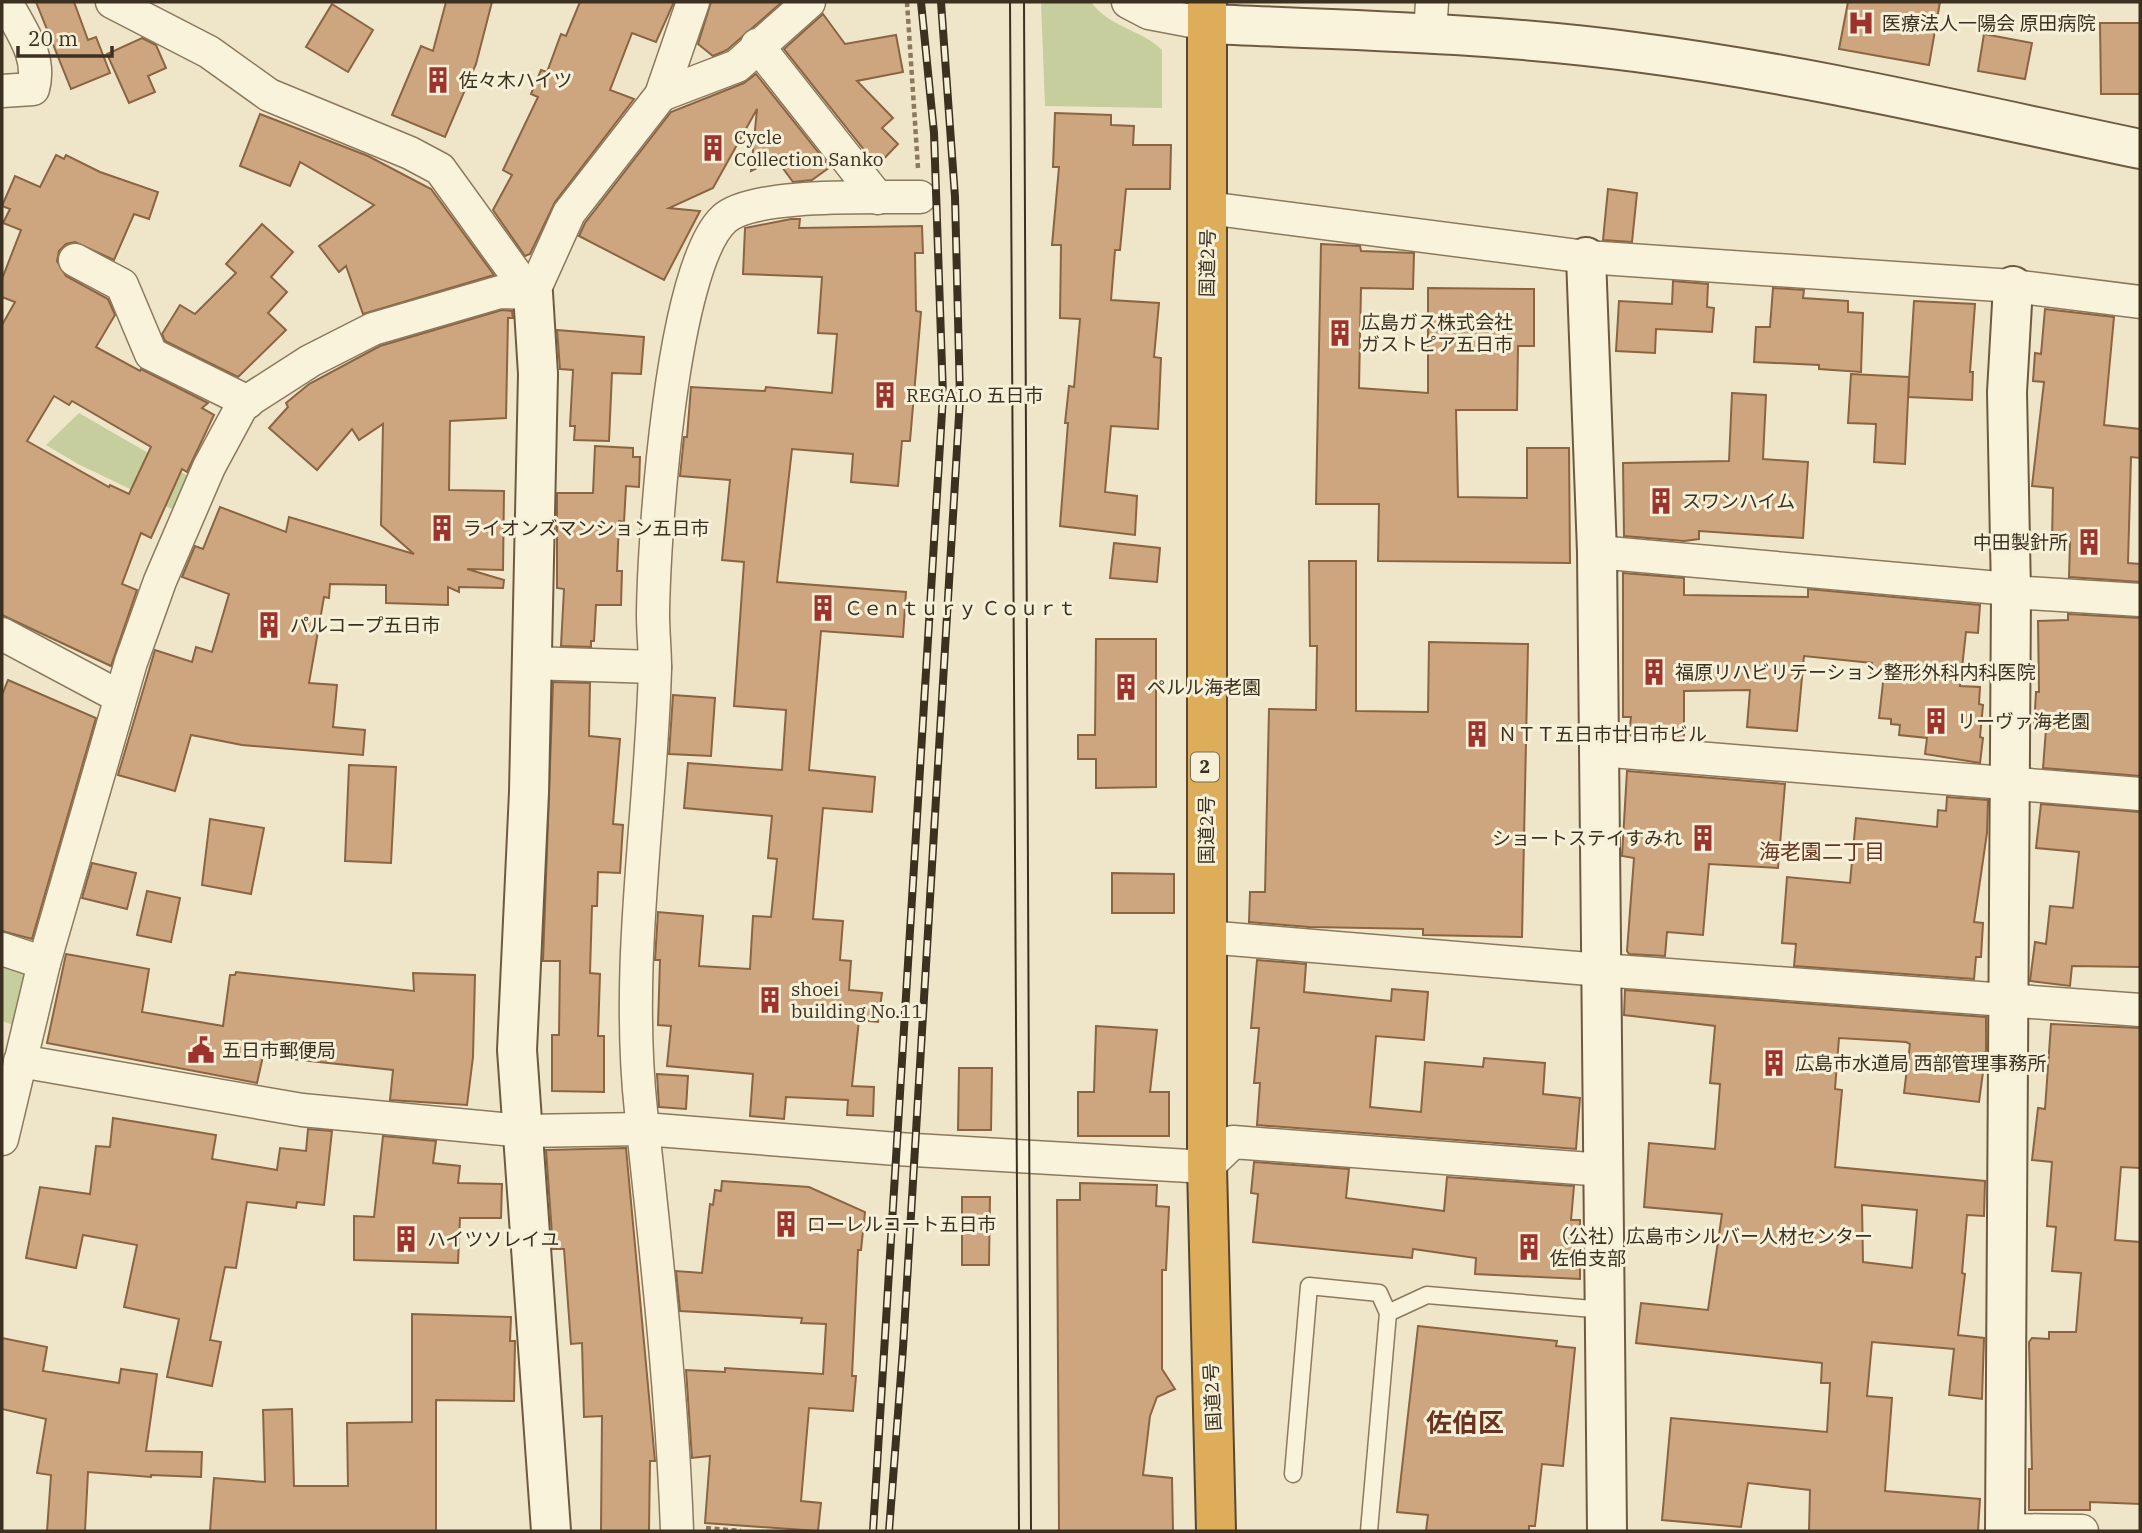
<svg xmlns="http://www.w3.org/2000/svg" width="2142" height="1533" font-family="'IBM Plex Serif','Noto Sans JP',serif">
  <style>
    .green { fill: #c5ce9c }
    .building { fill: #cda57e; stroke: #8b6442; stroke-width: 2; fill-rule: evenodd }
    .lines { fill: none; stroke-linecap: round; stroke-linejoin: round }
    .lane-casing { stroke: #8c795d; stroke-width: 19 }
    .street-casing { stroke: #8c795d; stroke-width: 35 }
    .secondary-casing { stroke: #6e5a40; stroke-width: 42 }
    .highway-casing { stroke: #5a4731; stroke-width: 42 }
    .path { stroke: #8c795d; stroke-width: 4.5; stroke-dasharray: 5 3.5; stroke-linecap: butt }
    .lane { stroke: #f9f3dc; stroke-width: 16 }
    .street { stroke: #f9f3dc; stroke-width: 32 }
    .secondary { stroke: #f9f3dc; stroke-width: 38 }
    .highway { stroke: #ddad5a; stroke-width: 38 }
    .tram { stroke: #3c3020; stroke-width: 2 }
    .rail-casing { stroke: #3c3020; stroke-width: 8 }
    .rail { stroke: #f6f0d8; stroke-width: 5; stroke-dasharray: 16; stroke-linecap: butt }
    .labels { text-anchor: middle; stroke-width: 6; stroke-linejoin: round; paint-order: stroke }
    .shield { fill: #f6f0d8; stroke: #746a57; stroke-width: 2 }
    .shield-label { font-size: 18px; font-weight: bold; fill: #3c3020 }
    .poi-label { font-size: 19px; fill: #3c3020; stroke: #f6f0d8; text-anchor: start }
    .street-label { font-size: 19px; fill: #3c3020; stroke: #f6f0d8 }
    .neighbourhood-label { font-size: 21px; fill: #69341f; stroke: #f6f0d8 }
    .district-label { font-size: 26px; font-weight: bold; fill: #69341f; stroke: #f6f0d8 }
  </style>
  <rect width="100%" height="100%" fill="#efe6c9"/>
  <g class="green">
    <path d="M1041 2H1091C1110 28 1141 29 1162 50V108L1045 106Z"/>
    <path d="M79 413 193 479 178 512 78 464 46 445Z"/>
    <path d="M2 956 30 971 13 1025 2 1021Z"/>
  </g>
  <g class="building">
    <path d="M36 2H74L88 40 96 37 110 73 71 89Z"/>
    <path d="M446 2H492L476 64 445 137 392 115 421 46 433 51Z"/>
    <path d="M580 2H674L656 42 632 33 610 90 634 99 555 202 530 254 525 256 493 210 512 175 503 170 538 97 531 94 541 70 547 72 561 34 566 36Z"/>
    <path d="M711 2H782L727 50 713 56 698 44Z"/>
    <path d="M1848 2H1940L1929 65 1839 49Z"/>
    <path d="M332 4 373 30 348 72 306 47Z"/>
    <path d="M823 14 845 44 896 35 903 72 857 81 893 118 882 128 898 144 877 166 784 49Z"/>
    <path d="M2100 23H2140V94H2101Z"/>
    <path d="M1984 34 2032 43 2025 79 1978 71Z"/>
    <path d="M142 38 156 45 166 68 148 76 155 92 129 103 107 54Z"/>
    <path d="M756 74 830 167 812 180 793 182 776 159 751 171 757 109 713 188 669 208 700 211 664 280 579 236 585 223 671 112 744 83Z"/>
    <path d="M1055 113 1111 115V125L1134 126 1133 145H1171L1170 189H1126L1120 250H1115L1111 300 1159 303 1154 357 1161 358 1158 429 1111 426 1105 492 1137 496 1135 535 1060 526 1068 423H1065L1069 386 1074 387 1080 319 1060 318 1061 245H1052L1059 167H1053Z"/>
    <path d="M260 114 368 156 431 189 494 275 363 314 346 266 339 272 319 246 374 205 300 162 290 186 240 166Z"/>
    <path d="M56 155 64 159 66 155 100 172 158 192 149 219 134 214 114 260 75 242 66 244 59 251 57 261 66 276 108 299 115 315 96 347 140 371 141 369 208 403 202 408 214 415 187 472 182 469 151 538 141 533 122 584 137 590 111 666 2 615V325L15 302 2 297V279L21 230 3 223 10 209 2 206 15 176 40 187ZM54 396 69 405 72 401 151 447 129 494 110 485 109 487 27 441Z"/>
    <path d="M1608 189 1637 193 1632 242 1603 240Z"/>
    <path d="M791 219H800L799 228 922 226 923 253H915L916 311 921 312 910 441H902L898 486 851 482 853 454 792 449 777 582 906 592 903 637 821 631 809 770 875 777 872 812 823 808 813 919 843 921 840 960 851 961 849 990 882 993 878 1022 859 1020 852 1086 874 1087 873 1116 847 1115 848 1100 786 1097 784 1119 750 1116 753 1074 667 1066 671 1026 658 1025 660 960H655L658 912 703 916 699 966 750 969 753 916 771 917 777 859 768 858 772 816 684 808 688 763 782 770 786 710 734 706 744 562 722 560 730 480 680 476 684 437H687L691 387 765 391 766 387 832 393 837 334 818 333 822 277 743 274 745 228Z"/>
    <path d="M262 224 293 252 271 277 287 292 268 313 286 330 238 377 165 341 162 334 180 305 195 314 236 273 226 264Z"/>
    <path d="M1321 244 1360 246 1361 251 1414 253 1413 289 1361 288 1359 388 1428 393V288L1534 289V346H1518L1517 410H1456L1458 497 1527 498V448H1569L1570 563 1378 561 1379 504H1316Z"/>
    <path d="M1673 281 1708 284 1707 307 1714 308 1712 332 1656 329 1655 353 1616 351 1619 301 1672 304Z"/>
    <path d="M1773 288 1804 290 1803 298 1848 301V312L1863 313 1861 372 1819 369V365L1754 362 1756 327H1770Z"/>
    <path d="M1914 301 1975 304 1970 372H1973L1972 400 1908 397Z"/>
    <path d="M2045 309 2114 317 2104 425 2140 429V458L2131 457 2128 563 2140 564V582L2069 577 2070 542 2052 541 2053 488 2032 486 2044 382 2033 381 2035 353 2041 354Z"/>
    <path d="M502 310 512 311 513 318H508L506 418 450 421 449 490 504 491 503 570 467 569 504 580 503 588 459 587V592L448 587V605L386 603V585L330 584 329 598 324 597 309 683 337 685 333 727 365 730 363 755 242 745 191 735 175 791 118 775 155 650 192 662 196 647 212 652 229 594 182 577 195 546 203 549 220 507 286 532 289 517 414 554 381 525 383 424 359 440 352 429 317 470 269 428 288 407 286 403 309 384 380 346Z"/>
    <path d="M557 330 644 337 641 374 612 373 609 441 574 440 575 426H570L573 370 560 369Z"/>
    <path d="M1851 374 1909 377 1905 464 1874 462 1876 424 1848 423Z"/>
    <path d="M1732 393 1766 395 1763 459 1808 462 1803 538 1699 531V539L1684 541 1624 536 1623 463 1729 461Z"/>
    <path d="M595 446 633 448V457H640L639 487 626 486 624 522 619 521 617 571H622L621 605H596L594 641H591V647L561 646 564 589 557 588V493H593Z"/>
    <path d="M1114 543 1160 548 1157 582 1110 578Z"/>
    <path d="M1309 561H1356V711L1428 712 1429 642 1528 644 1522 937 1423 935V929L1309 927 1249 922 1250 892H1265L1269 709 1316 710 1317 646H1310Z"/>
    <path d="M1623 573 1684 578V595L1808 597V589L1980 605 1978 633 1966 632 1960 686 1980 687 1979 704 1983 705 1980 737 1983 738 1980 763 1925 754 1927 738 1899 735 1900 725 1891 724V719L1879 718 1884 674 1871 673 1872 663 1804 656 1797 731 1747 727 1750 690 1684 691V738L1629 734 1631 717H1623Z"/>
    <path d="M2068 614 2140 618V776L2043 768 2046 729 2034 728 2036 692H2039L2038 621 2068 620Z"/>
    <path d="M1096 639H1156V787L1096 788V759H1078V735H1095Z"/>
    <path d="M8 680 96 718 32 939 2 931V695Z"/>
    <path d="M553 682 590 683 589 736 620 739 613 824 623 825 620 873 598 872 597 906H592L590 973 600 974 598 1036H604V1092L552 1091V1035H559L560 961H543Z"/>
    <path d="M673 695 715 698 711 756 669 754Z"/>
    <path d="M349 765 396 767 391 863 345 861Z"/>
    <path d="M1627 771 1785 784 1778 868 1709 864 1703 935 1667 932 1665 956 1629 954 1627 951 1634 858 1622 856Z"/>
    <path d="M1947 797 1988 800 1987 833 1974 922 1983 923 1981 957H1976L1974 979 1794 966 1796 944 1782 943 1787 877 1850 883 1856 818 1937 827 1938 810 1946 811Z"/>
    <path d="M2041 804 2140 812V967L2072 966 2070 986 2030 981 2035 942 2046 944 2050 906 2073 908 2079 852 2036 848Z"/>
    <path d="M210 819 264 828 251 894 202 885Z"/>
    <path d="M92 863 136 873 127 909 82 898Z"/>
    <path d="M1112 873 1174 874V913H1112Z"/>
    <path d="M147 891 180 898 171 942 137 935Z"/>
    <path d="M66 954 149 969 142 1012 223 1026 230 975H235L236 972 414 991 413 973 475 975 473 1057 467 1105 390 1100 393 1070 263 1056 257 1083 47 1043Z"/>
    <path d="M1257 960 1306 964 1304 992 1391 1001 1392 989 1428 992 1424 1040 1376 1036 1370 1107 1421 1112 1425 1062 1483 1067 1484 1058 1545 1063 1543 1094 1580 1098 1576 1149 1257 1125 1260 1083H1254L1259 1028H1251Z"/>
    <path d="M1625 990 1986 1017V1050L1979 1102 1904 1093 1910 1044 1906 1042 1839 1038 1835 1089 1842 1090 1835 1167 1985 1181 1984 1216 1967 1215 1962 1273 1965 1274 1958 1335 1984 1338 1982 1399 1949 1395 1954 1349 1872 1342 1867 1396 1892 1398 1885 1491 1980 1499 1978 1531H1809L1810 1490 1748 1483 1741 1527 1662 1520 1671 1418 1827 1432 1830 1383H1821L1822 1363 1636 1343 1641 1303 1708 1310 1722 1214 1644 1207 1649 1143 1715 1149 1720 1084 1710 1083 1715 1026 1624 1015ZM1862 1205 1917 1210 1912 1268 1863 1262Z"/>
    <path d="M2051 1024 2140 1028V1168L2121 1167 2115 1240 2140 1242V1504L2090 1502V1510H2029V1469H2032L2029 1342 2032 1338 2049 1339V1332H2076L2081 1273 2052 1271 2056 1227 2047 1226 2052 1162 2032 1160 2038 1108 2045 1109Z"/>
    <path d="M1096 1026 1157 1030 1150 1092H1169V1136H1078V1092H1094Z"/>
    <path d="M959 1068H992L991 1130H958Z"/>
    <path d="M657 1074 688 1076 686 1109 659 1107Z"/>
    <path d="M113 1118 216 1135 212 1159 277 1170 280 1148 306 1151 308 1129 332 1131 324 1205 297 1202 296 1208 247 1202 236 1268 225 1267 210 1340 221 1342 212 1386 167 1377 179 1319 124 1307 137 1245 83 1235 76 1268 26 1258 40 1187 90 1194 96 1146 110 1147Z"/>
    <path d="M383 1136 436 1141 433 1163 460 1166 458 1183 502 1184 501 1218H460L458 1263 354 1260V1216L374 1217Z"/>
    <path d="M626 1148 655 1461H650L649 1531H601L602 1416 584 1417 582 1343 571 1344 564 1249H553L546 1150Z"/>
    <path d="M1254 1162 1349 1169 1346 1198 1444 1211 1447 1177 1574 1186 1571 1220H1580V1279L1475 1274 1476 1258 1413 1249 1412 1258 1253 1242 1258 1194 1251 1193Z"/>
    <path d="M722 1181 809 1187 865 1212 861 1250H858L852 1376H856L853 1411 809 1408 801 1501 821 1503 818 1531 705 1523 710 1456 692 1458 686 1370 725 1372V1368L823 1374 826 1324 801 1323 802 1318 680 1311 676 1271 702 1273 710 1204 713 1205 715 1190 721 1191Z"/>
    <path d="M1080 1183 1157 1185 1156 1206 1169 1207 1166 1270H1162V1369L1175 1389 1157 1397 1150 1416 1143 1475 1172 1478 1173 1531H1059L1057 1200H1080Z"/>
    <path d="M962 1197H990L989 1265H962Z"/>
    <path d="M412 1314 511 1317 510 1341H515L514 1401 436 1400V1531H210L214 1478 265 1482 263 1410 292 1409 294 1486H348L347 1423 412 1422Z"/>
    <path d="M1418 1326 1557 1341 1556 1346 1575 1348 1563 1466 1542 1464 1535 1526H1529V1531H1426L1428 1515 1397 1512Z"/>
    <path d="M2 1338 47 1347 43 1371 119 1383 121 1369 157 1374 146 1451 202 1452 201 1477 151 1475V1477L88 1472 85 1531H47L51 1475 37 1473 46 1419 2 1409Z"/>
  </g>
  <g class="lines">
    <defs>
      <g id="lane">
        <path d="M1388 1313 1427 1295 1605 1310"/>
        <path d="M1293 1474 1309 1286 1379 1293 1388 1313 1369 1531"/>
      </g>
      <g id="street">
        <path d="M112 2 209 52 269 95 410 153 440 169 518 277 533 293"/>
        <path d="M1128 2 1149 13 1207 24"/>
        <path d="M1430 34 1432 2"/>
        <path d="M757 45 878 198"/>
        <path d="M2 91 33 89C42 56 21 31 6 2"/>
        <path d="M661 95 737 66 809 2"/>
        <path d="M1208 208 1586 257 2013 286 2140 302"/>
        <path d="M75 260 122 285 151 354 248 402"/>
        <path d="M533 293 569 213 661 95 693 2"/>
        <path d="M1597 552 1999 588 2011 592 2140 600"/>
        <path d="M2 634 120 697"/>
        <path d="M529 663 655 667"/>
        <path d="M1599 750 2140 794"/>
        <path d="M1206 937 1601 970 2140 1010"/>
        <path d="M2 949 44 963"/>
        <path d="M20 1061 302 1110 523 1131 644 1129 897 1149 1207 1167 1233 1142 1604 1170"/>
        <path d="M2 1139 44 963 131 662 160 581 209 467 243 404 310 361 373 329 500 292 533 293"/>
        <path d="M2005 1530 2082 1531"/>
        <path d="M677 1531C672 1391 656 1250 641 1111 625 963 651 816 655 668 655 650 653 632 653 614 654 537 671 268 724 219 753 192 878 198 920 197"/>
      </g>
      <g id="secondary">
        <path d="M1207 24C1350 30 1494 33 1635 52 1805 74 1973 114 2140 149"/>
        <path d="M1586 257 1597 552 1607 1531"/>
        <path d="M533 293 538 374 529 792 517 1050 551 1531"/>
        <path d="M2005 1531 2011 592 2007 392 2013 286"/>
      </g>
      <path id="highway" d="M1207 2V1167L1216 1531"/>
    </defs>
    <use href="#lane" class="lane-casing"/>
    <use href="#street" class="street-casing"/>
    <use href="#secondary" class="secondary-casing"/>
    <use href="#highway" class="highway-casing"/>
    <g class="path">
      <path d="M907 2 918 168"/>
      <path d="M706 1528 741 1531"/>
    </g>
    <use href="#lane" class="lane"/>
    <use href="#street" class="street"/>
    <use href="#secondary" class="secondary"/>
    <use href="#highway" class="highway"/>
    <g class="tram">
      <path d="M1010 2 1019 1531"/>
      <path d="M1024 2 1031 1531"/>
    </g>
    <defs>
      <g id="rail">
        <path d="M873 1531 943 396 934 133 921 2"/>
        <path d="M889 1531 903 1348 960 399 955 197 941 2"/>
      </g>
    </defs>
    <use href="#rail" class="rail-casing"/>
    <use href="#rail" class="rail"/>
  </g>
  <defs>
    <symbol id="hospital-bare" viewBox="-9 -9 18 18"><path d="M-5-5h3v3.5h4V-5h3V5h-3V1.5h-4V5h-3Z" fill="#9c332c" stroke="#f6f0d8" stroke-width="2.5" paint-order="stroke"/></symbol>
    <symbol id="building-bare" viewBox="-9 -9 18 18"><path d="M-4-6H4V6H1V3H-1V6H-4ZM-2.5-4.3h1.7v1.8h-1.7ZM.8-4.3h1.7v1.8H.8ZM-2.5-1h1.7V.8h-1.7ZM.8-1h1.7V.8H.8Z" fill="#9c332c" stroke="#f6f0d8" stroke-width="2.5" paint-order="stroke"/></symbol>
    <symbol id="civic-bare" viewBox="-9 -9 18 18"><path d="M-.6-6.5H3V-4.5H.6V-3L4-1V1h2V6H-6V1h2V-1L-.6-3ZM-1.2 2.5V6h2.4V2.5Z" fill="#9c332c" stroke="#f6f0d8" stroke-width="2.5" paint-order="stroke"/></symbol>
  </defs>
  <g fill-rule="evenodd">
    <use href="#hospital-bare" x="1842" y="4" width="38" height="38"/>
    <use href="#building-bare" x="419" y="61" width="38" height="38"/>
    <use href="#building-bare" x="694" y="129" width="38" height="38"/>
    <use href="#building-bare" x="1321" y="314" width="38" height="38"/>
    <use href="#building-bare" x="866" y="376" width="38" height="38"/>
    <use href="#building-bare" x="1642" y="482" width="38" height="38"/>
    <use href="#building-bare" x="423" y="509" width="38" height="38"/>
    <use href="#building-bare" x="2070" y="523" width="38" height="38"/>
    <use href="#building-bare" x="804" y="589" width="38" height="38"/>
    <use href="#building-bare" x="250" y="606" width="38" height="38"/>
    <use href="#building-bare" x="1635" y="653" width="38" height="38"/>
    <use href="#building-bare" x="1107" y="668" width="38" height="38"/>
    <use href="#building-bare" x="1917" y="702" width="38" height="38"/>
    <use href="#building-bare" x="1458" y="715" width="38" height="38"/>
    <use href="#building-bare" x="1684" y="819" width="38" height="38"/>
    <use href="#building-bare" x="751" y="981" width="38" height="38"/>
    <use href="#civic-bare" x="182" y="1031" width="38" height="38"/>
    <use href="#building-bare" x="1755" y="1044" width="38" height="38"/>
    <use href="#building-bare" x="767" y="1205" width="38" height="38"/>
    <use href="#building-bare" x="387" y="1220" width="38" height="38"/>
    <use href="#building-bare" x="1510" y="1228" width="38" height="38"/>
  </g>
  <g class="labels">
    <rect class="shield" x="1191" y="752.5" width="28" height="29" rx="5"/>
    <g class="shield-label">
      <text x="1205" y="773">2</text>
    </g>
    <g class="poi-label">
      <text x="1882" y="30">医療法人一陽会 原田病院</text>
      <text x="459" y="87">佐々木ハイツ</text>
      <text x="734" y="144">Cycle<tspan x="734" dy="22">Collection Sanko</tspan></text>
      <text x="1361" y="329">広島ガス株式会社<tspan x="1361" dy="22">ガストピア五日市</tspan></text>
      <text x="906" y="402">REGALO 五日市</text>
      <text x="1682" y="508">スワンハイム</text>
      <text x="463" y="535">ライオンズマンション五日市</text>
      <text x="2068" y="549" text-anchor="end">中田製針所</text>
      <text x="844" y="615">Ｃｅｎｔｕｒｙ Ｃｏｕｒｔ</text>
      <text x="290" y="632">パルコープ五日市</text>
      <text x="1675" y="679">福原リハビリテーション整形外科内科医院</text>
      <text x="1147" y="694">ペルル海老園</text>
      <text x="1957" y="728">リーヴァ海老園</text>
      <text x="1498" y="741">ＮＴＴ五日市廿日市ビル</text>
      <text x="1682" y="845" text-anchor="end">ショートステイすみれ</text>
      <text x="791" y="996">shoei<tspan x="791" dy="22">building No.11</tspan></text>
      <text x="222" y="1057">五日市郵便局</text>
      <text x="1795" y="1070">広島市水道局 西部管理事務所</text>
      <text x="807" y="1231">ローレルコート五日市</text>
      <text x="1550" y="1243">（公社）広島市シルバー人材センター<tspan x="1550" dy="22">佐伯支部</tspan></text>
      <text x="427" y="1246">ハイツソレイユ</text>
    </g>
    <g class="street-label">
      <text transform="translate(1207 263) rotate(-89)" y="7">国道2号</text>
      <text transform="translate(1206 830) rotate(-90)" y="7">国道2号</text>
      <text transform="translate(1212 1397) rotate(-93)" y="7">国道2号</text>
    </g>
    <g class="neighbourhood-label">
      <text x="1822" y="859">海老園二丁目</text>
    </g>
    <g class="district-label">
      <text x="1465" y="1432">佐伯区</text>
    </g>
  </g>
  <rect width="2142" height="1533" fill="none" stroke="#3c3020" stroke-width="7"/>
  <path d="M18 46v10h94v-10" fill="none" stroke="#3c3020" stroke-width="3.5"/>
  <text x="28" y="46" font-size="21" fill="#3c3020" stroke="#f6f0d8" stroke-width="5" paint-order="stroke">20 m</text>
</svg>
